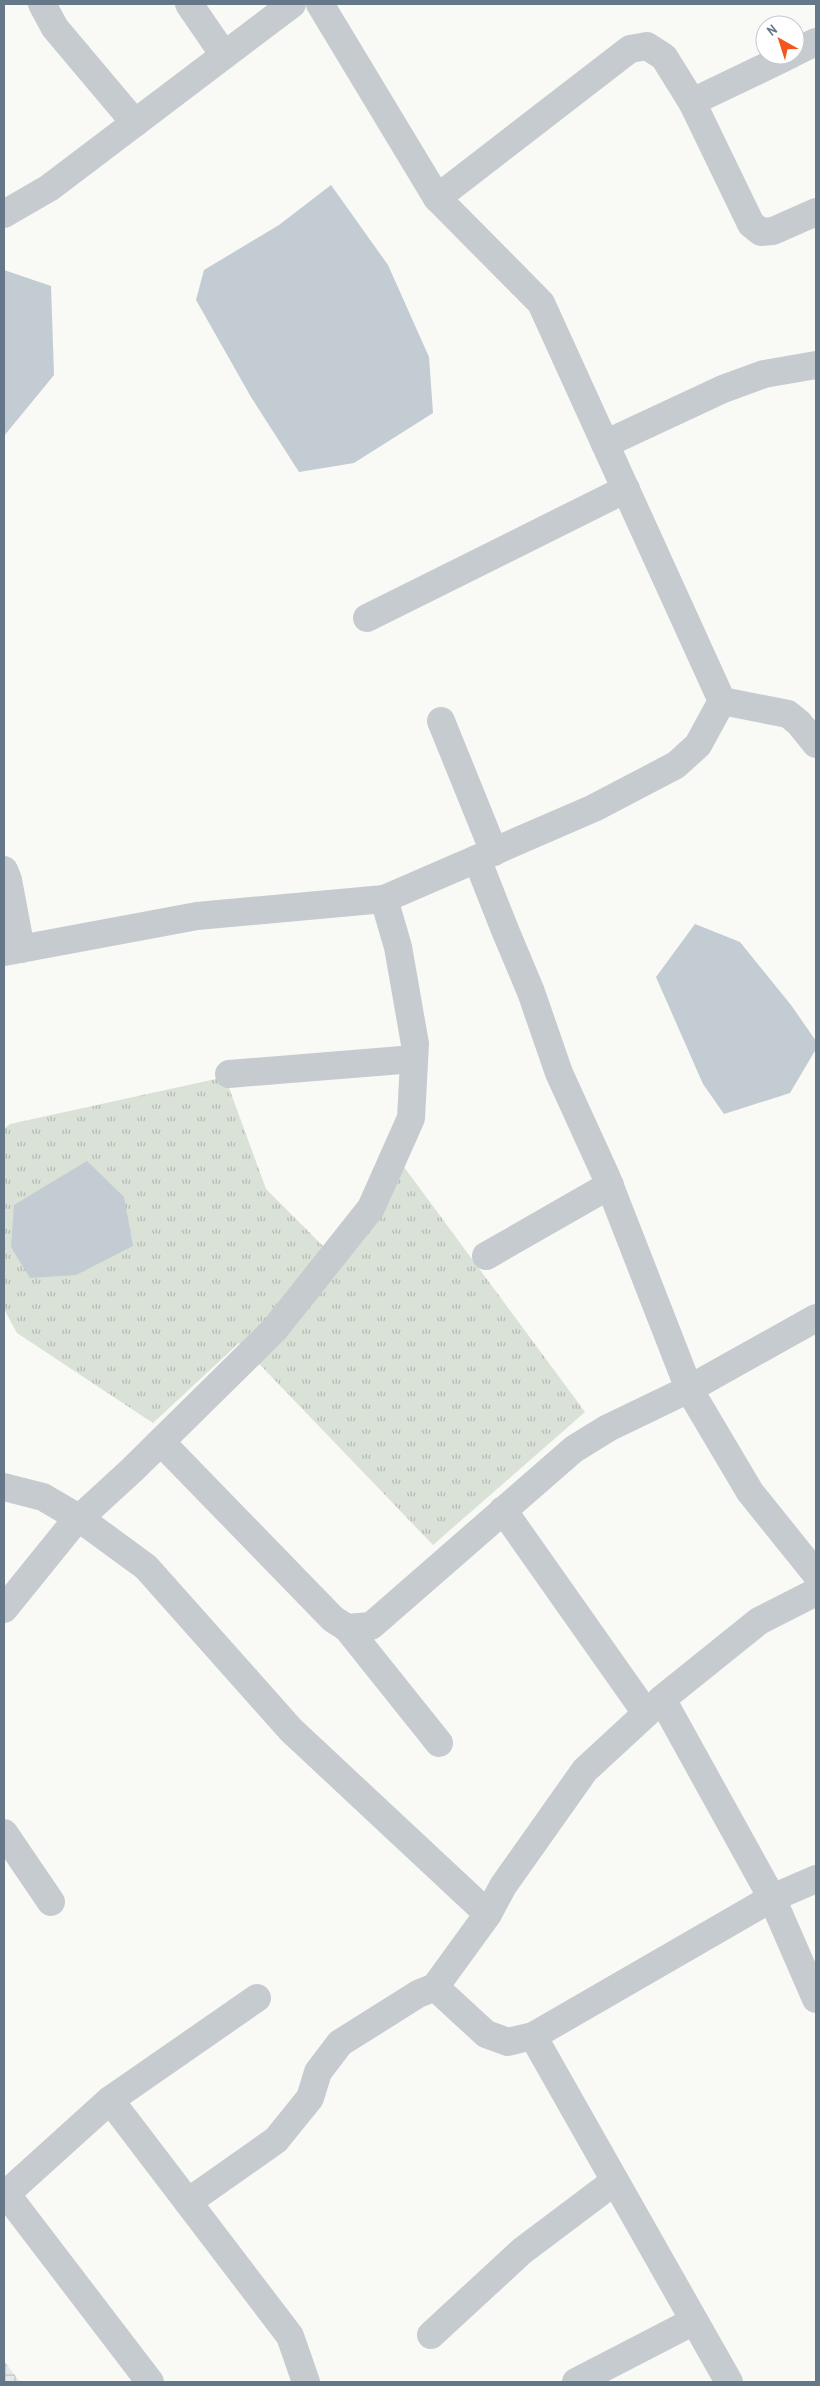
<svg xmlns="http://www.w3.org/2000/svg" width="820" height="2386" font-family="'Archivo Narrow',sans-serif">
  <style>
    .industrial { fill: url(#industrial-grid) }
    .park { fill: url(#park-tufts) }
    .water { fill: #c2ccd2 }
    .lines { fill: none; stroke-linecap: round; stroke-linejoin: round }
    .street { stroke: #c6cbcf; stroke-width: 28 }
  </style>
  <defs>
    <pattern id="industrial-grid" width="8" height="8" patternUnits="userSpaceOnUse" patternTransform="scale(1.25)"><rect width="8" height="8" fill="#e7e8e7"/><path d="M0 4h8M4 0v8" fill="none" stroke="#bfc1c1"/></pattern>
    <pattern id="park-tufts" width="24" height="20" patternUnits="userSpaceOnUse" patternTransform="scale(1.25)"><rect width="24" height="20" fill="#dae1d7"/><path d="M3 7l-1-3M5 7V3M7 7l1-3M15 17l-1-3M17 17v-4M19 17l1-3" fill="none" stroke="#b4bbb4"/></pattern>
  </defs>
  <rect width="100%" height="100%" fill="#f9f9f6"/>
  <path class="industrial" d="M4 2361 20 2382H4Z"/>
  <path class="park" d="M225 1077 266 1189 340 1263 404 1167 585 1412 433 1545 239 1343 153 1423 17 1333 4 1309V1129L10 1124Z"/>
  <g class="water">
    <path d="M331 185 388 265 429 357 433 413 354 463 299 472 251 397 196 300 204 270 279 225Z"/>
    <path d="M4 270 51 286 54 375 4 436Z"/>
    <path d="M695 924 740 942 791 1005 816 1041V1049L790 1093 724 1114 703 1084 656 977Z"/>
    <path d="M87 1161 124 1197 133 1246 76 1275 30 1278 11 1247 14 1205Z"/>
  </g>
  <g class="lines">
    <g class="street">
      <path d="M42 4 55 28 135 123"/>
      <path d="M189 4 224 55"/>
      <path d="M320 4 437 198 541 303 722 701 788 714 799 723 816 744"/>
      <path d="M795 52 816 42"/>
      <path d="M692 102 790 55"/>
      <path d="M437 198 630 49 647 46 664 57 692 102 751 224 761 232 773 231 816 212"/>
      <path d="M4 214 49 188 292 4"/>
      <path d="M605 444 723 389 764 374 816 365"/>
      <path d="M367 618 626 489"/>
      <path d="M441 721 494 852"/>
      <path d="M477 859 505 930 531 992 559 1073 606 1176 689 1389 750 1492 816 1574"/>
      <path d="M4 870 8 880 21 949"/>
      <path d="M4 952 197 916 384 899 594 808 676 765 698 745 722 701"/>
      <path d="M229 1074 414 1059"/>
      <path d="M486 1256 610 1185"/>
      <path d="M161 1442 333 1619 347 1628 371 1626 574 1449 608 1428 689 1389 816 1318"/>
      <path d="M4 1487 43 1497 79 1518 146 1567 291 1730 488 1914"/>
      <path d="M503 1510 646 1713"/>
      <path d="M4 1609 72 1525 132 1470 274 1330 371 1208 411 1118 415 1044 398 947 384 899"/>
      <path d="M347 1628 439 1743"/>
      <path d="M662 1699 772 1898 816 1999"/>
      <path d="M4 1833 51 1902"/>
      <path d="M533 2036 772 1898 816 1879"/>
      <path d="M110 2100 290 2336 306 2382"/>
      <path d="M4 2191 150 2382"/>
      <path d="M6 2194 110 2100 257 1998"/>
      <path d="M188 2202 276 2140 310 2098 318 2072 340 2043 418 1994 435 1987"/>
      <path d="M431 2335 522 2251 615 2181"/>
      <path d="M576 2382 694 2321"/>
      <path d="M729 2382 533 2036 508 2042 486 2034 435 1987 488 1914 503 1886 585 1770 662 1699 759 1621 816 1592"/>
    </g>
  </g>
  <rect width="820" height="2386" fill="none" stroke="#65788a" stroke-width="10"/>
  <g transform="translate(780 40) rotate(321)"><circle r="24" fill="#ffffff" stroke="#c1c9d0"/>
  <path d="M0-4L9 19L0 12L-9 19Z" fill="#f2581d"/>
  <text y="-8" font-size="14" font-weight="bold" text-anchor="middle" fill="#65788a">N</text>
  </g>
</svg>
